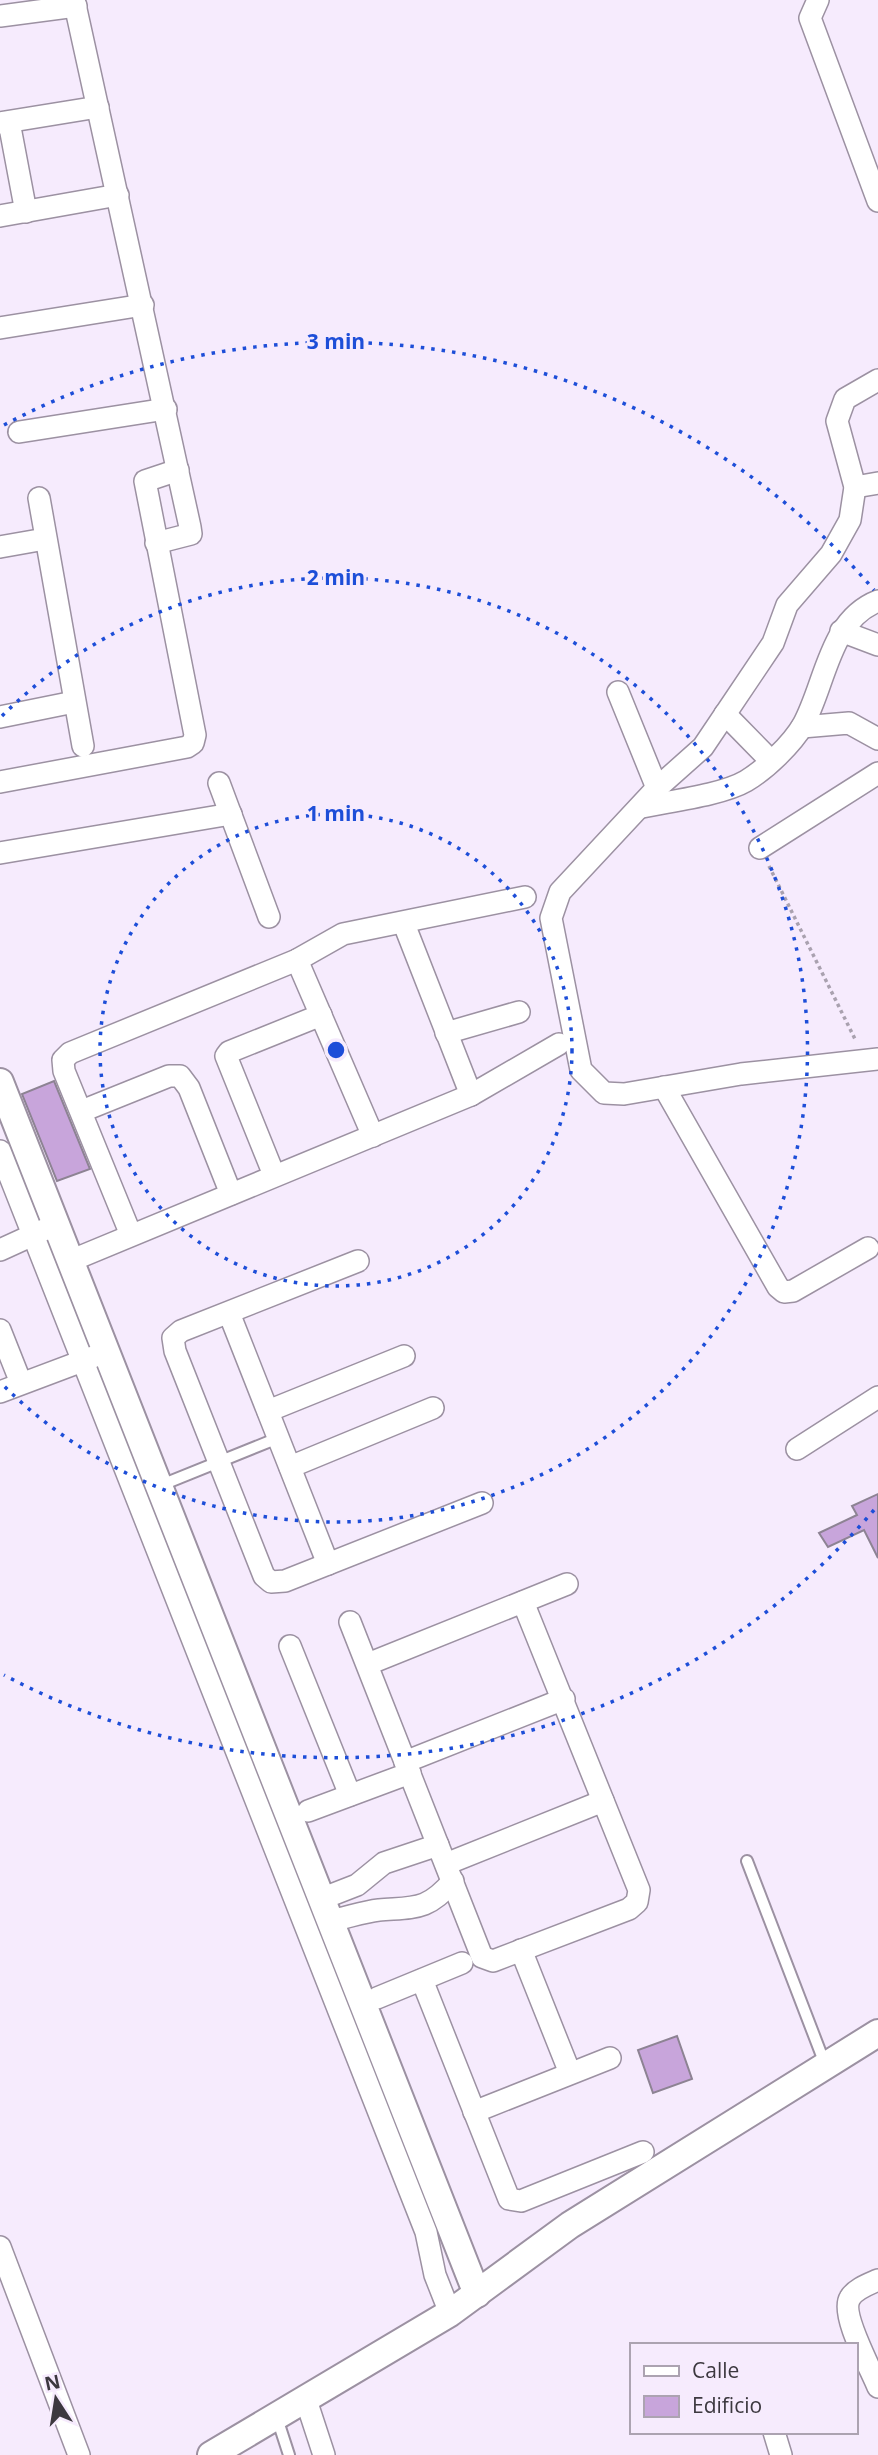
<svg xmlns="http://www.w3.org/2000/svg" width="878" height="2455" font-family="'Open Sans',sans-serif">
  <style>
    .building { fill: #c8a5db; stroke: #8d8393; stroke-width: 2 }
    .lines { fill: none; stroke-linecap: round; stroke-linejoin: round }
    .service-casing { stroke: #9c91a2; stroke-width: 14 }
    .minor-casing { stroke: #9c91a2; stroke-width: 24 }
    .tertiary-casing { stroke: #9c91a2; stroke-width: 30 }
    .path { stroke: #a9a1af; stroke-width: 3.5; stroke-dasharray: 3.5 3.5; stroke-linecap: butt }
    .service { stroke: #fff; stroke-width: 10 }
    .minor { stroke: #fff; stroke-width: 21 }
    .tertiary { stroke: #fff; stroke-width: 26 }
    .ring { fill: none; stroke: #1d4ed8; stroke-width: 3.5; stroke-dasharray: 3.5 7 }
    .centre { fill: #1d4ed8; stroke: #f6ebfd; stroke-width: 3.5 }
    .ring-label { font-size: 21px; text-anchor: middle; font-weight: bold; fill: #1d4ed8; stroke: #f6ebfd; stroke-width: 6; stroke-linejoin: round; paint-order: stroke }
  </style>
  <rect width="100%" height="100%" fill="#f6ebfd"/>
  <g class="building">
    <path d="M54 1081 90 1169 57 1181 22 1094Z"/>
    <path d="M878 1494V1558L864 1530 828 1547 819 1533 857 1515 852 1506Z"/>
    <path d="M677 2036 692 2079 653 2093 638 2050Z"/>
  </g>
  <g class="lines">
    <defs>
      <g id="service">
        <path d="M159 1486 278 1438"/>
        <path d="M747 1861 825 2064"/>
        <path d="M277 2418 289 2455"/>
      </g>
      <g id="minor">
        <path d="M74 0 190 527 191 534 156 543"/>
        <path d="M818 0 810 18 878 201"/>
        <path d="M0 16 76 6"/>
        <path d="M9 122 26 212"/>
        <path d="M0 123 98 107"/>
        <path d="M0 216 118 195"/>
        <path d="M0 328 143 305"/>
        <path d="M878 380 845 399 837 421 855 487 850 520 831 554 787 605 773 643 703 747 657 788 560 892 551 918 581 1070 604 1093 624 1094 741 1074 878 1059"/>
        <path d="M19 432 166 409"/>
        <path d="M855 487 878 483"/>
        <path d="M39 498 83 746"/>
        <path d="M0 547 45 539"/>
        <path d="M841 631 878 645"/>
        <path d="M618 692 657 788"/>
        <path d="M725 714 771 761"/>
        <path d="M0 717 74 702"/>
        <path d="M802 727 849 723 878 739"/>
        <path d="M0 782 187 747 193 743 195 735 145 481 178 470"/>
        <path d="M219 783 269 917"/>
        <path d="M642 807C670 801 722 795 746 781 766 769 792 744 803 725 826 683 829 620 878 601"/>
        <path d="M760 848 878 773"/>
        <path d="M0 853 231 814"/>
        <path d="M404 924 471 1095"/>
        <path d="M297 960 373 1136"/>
        <path d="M446 1033 519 1012"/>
        <path d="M664 1087 778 1287 784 1292 793 1291 868 1248"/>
        <path d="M82 1111 169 1076H180L189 1088 231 1194"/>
        <path d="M0 1151 426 2232 435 2275 450 2313"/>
        <path d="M274 1175 226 1056 229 1052 321 1015"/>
        <path d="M131 1235 64 1071 63 1060 70 1053 297 960 343 934 525 897"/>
        <path d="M0 1250 46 1229"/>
        <path d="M70 1261 471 1095 559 1044"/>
        <path d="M358 1261 181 1331 173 1338 175 1351 264 1576 271 1582 285 1581 482 1503"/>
        <path d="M229 1313 328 1564"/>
        <path d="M0 1330 21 1383"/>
        <path d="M0 1392 93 1357"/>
        <path d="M268 1411 404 1356"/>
        <path d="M797 1449 878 1397"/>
        <path d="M290 1467 433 1408"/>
        <path d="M350 1622 482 1957 493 1961 629 1909 637 1902 639 1890 523 1602"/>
        <path d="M290 1646 350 1795"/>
        <path d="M368 1664 567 1584"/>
        <path d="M405 1762 564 1699"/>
        <path d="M308 1811 410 1773"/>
        <path d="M446 1864 603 1801"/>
        <path d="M321 1899 357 1885 384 1863 438 1845"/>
        <path d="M329 1921C346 1918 362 1912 379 1910 415 1907 427 1911 453 1881"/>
        <path d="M521 1950 570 2073"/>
        <path d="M422 1980 509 2199 521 2201 643 2152"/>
        <path d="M377 1998 462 1963"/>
        <path d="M474 2112 610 2058"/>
        <path d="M0 2247 79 2455"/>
        <path d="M878 2280C869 2284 855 2289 850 2298 840 2314 871 2369 878 2387"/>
        <path d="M306 2400 324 2455"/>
        <path d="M774 2432 781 2455"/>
      </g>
      <g id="tertiary">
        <path d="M0 1082 477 2294"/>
        <path d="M211 2455 450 2313 570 2225 878 2033"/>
      </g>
    </defs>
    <use href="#service" class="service-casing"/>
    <use href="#minor" class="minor-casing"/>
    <use href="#tertiary" class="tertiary-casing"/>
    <path class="path" d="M769 866 856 1041"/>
    <use href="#service" class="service"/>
    <use href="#minor" class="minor"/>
    <use href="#tertiary" class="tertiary"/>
  </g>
  <g class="ring">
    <circle cx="336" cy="1050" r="236"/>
    <path d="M2 716A472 472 0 1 1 2 1384"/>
    <path d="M874 1510A708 708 0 0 1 4 1675M4 425A708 708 0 0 1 874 590"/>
  </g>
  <circle cx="336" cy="1050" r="10" class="centre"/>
  <g class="ring-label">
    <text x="336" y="349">3 min</text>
    <text x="336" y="585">2 min</text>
    <text x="336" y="821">1 min</text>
  </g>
  <rect x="630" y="2343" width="228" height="91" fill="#f6ebfd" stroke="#aca3b1" stroke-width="2"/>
  <rect x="644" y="2366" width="35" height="10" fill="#ffffff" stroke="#aca3b1" stroke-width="2"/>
  <text x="692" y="2378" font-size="21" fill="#3c383f">Calle</text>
  <rect x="644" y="2396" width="35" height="21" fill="#c8a5db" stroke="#aca3b1" stroke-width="2"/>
  <text x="692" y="2413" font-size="21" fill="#3c383f">Edificio</text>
  <g transform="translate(56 2399) rotate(348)" stroke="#f6ebfd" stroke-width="5" paint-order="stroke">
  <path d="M0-5L12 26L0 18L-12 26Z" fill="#3c383f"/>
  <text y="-10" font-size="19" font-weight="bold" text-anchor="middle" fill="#3c383f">N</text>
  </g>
</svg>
